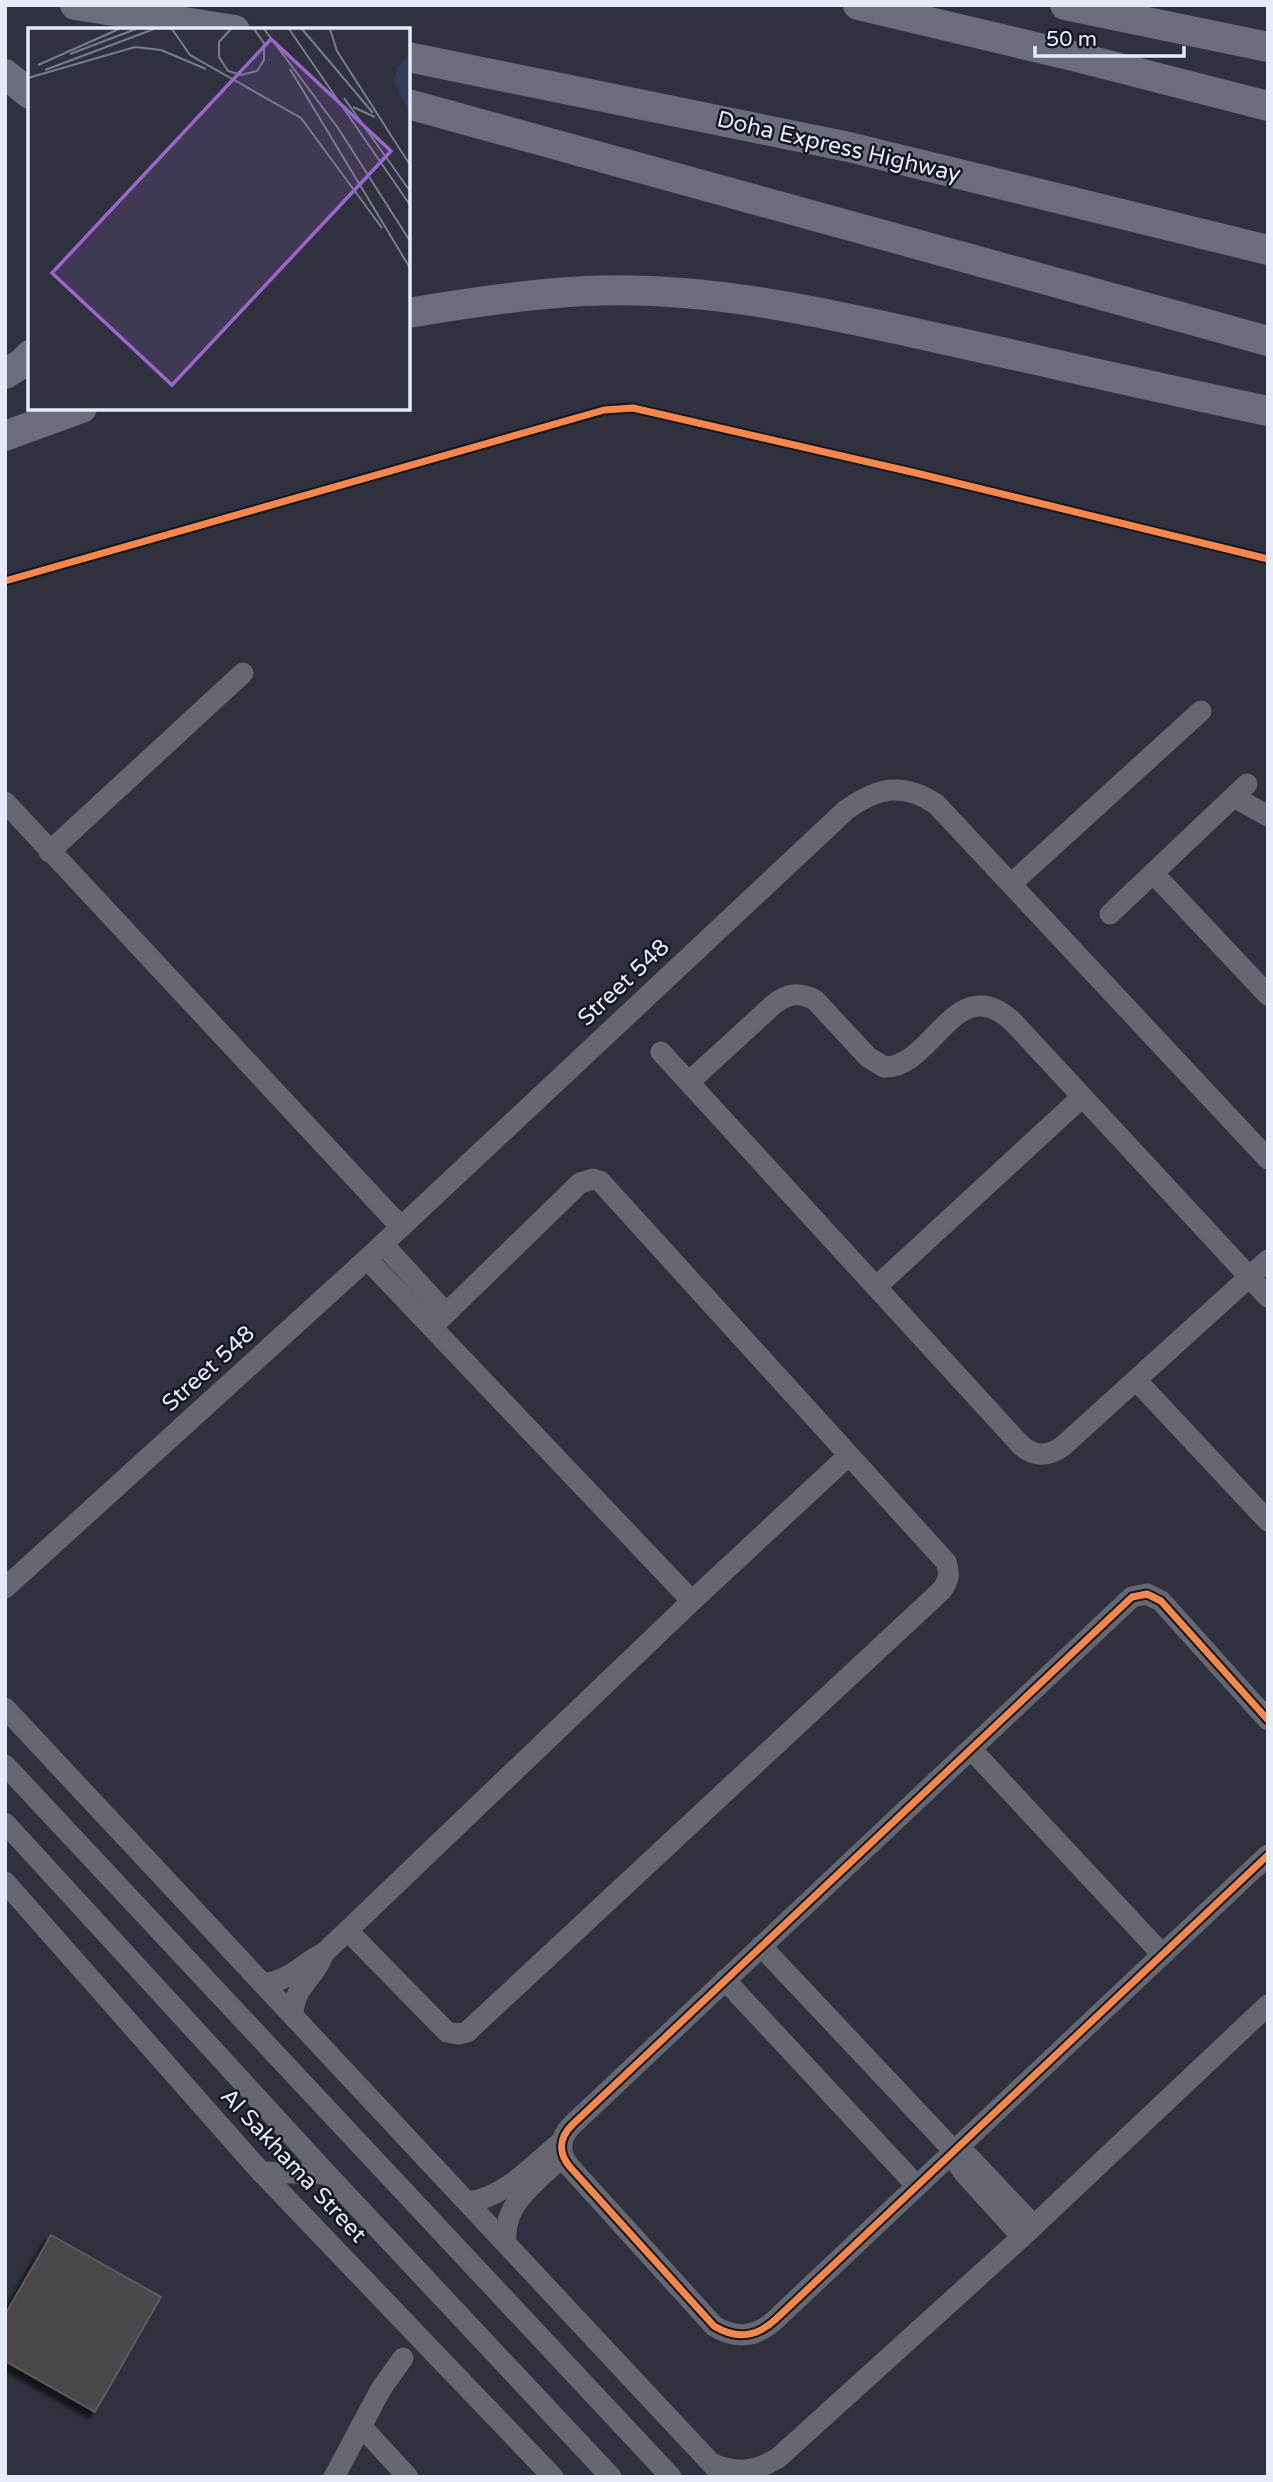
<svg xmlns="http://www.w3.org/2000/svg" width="1273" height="2482" font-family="'Varela Round',sans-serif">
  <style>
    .building { fill: #4a4a4b; stroke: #5c5b5e; stroke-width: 2; filter: url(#shadow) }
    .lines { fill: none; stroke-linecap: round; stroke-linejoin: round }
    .minor { stroke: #656871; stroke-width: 21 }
    .highway { stroke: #6b6e7a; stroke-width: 30 }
    .cycleway-casing { stroke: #151721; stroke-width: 11 }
    .cycleway { stroke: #f5874c; stroke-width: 7 }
    .labels { text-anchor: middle; stroke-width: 5; stroke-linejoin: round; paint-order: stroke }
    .street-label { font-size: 23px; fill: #e7eaf9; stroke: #151721 }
    .inset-road { fill: none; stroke: #797c89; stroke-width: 2 }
    .view { fill: #9b65d0; fill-opacity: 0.15; stroke: #9b65d0; stroke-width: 3.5 }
    .inset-edge { fill: none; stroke: #e7eaf9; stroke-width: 3.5 }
  </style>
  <defs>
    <filter id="shadow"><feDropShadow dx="-6" dy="6" stdDeviation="2" flood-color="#0009"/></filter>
  </defs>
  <rect width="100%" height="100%" fill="#2f323e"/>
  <path class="building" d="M51 2235 161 2297 95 2412 5 2361V2315Z"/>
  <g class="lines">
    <g class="minor">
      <path d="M1234 797 1268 816"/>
      <path d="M5 802 401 1227"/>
      <path d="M49 852 243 673"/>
      <path d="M1154 874 1268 995"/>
      <path d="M1011 884 1201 711"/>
      <path d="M1110 914 1247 784"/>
      <path d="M661 1052 1018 1442C1031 1457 1047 1458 1063 1446L1268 1260"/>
      <path d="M689 1082 773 1005C787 993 799 992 815 1000L868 1057 884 1067C933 1069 956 966 1014 1023L1268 1297"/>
      <path d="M383 1244 446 1313"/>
      <path d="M367 1259 692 1601"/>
      <path d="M876 1287 1082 1097"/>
      <path d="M1136 1380 1268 1521"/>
      <path d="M5 1588 367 1259 846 810C878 787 903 782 936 804L1268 1159"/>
      <path d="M5 1708 724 2477"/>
      <path d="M1268 1720 1161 1601 1147 1594 1132 1597 572 2125C559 2138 558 2153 570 2167L714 2326C737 2340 757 2337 776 2319L1268 1855"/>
      <path d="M971 1749 1162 1954"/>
      <path d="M5 1765 671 2477"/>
      <path d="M5 1823 327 2174 611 2477"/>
      <path d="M5 1882 261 2172 553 2477"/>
      <path d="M348 1931 447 2032 458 2034 467 2032 942 1590C949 1580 950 1573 946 1562L600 1181 593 1179 580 1183 432 1327"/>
      <path d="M761 1946 954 2151 969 2157 1034 2226"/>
      <path d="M725 1980 917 2186"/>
      <path d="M265 1983C288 1982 303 1963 324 1953L692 1601 848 1456"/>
      <path d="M293 2014C294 1986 314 1979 323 1955"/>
      <path d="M954 2151 959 2166 964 2173 1022 2237"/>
      <path d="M261 2172 327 2174"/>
      <path d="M468 2202C506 2197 534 2164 562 2141"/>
      <path d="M506 2243C502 2204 535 2183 561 2158"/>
      <path d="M361 2426 408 2477"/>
      <path d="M711 2463C736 2474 755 2472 778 2458L1022 2237 1268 2005"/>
      <path d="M334 2477 381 2389 403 2358"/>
    </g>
    <g class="highway">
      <path d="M75 5 235 30"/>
      <path d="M858 5 1073 56 1268 106"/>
      <path d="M1065 5 1268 47"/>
      <path d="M408 57 849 147 1268 250"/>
      <path d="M5 74 30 94"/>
      <path d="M408 104 1268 341"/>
      <path d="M408 313C467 303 526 294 586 291 706 285 826 313 942 339 1051 363 1159 388 1268 411"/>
      <path d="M5 374 21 364 30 355"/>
      <path d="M5 436 82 408"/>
    </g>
    <defs>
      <g id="cycleway">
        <path d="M5 581 604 410 633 408 916 473 1268 559"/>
        <path d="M1268 1720 1161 1601 1147 1594 1132 1597 572 2125C559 2138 558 2153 570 2167L714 2326C737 2340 757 2337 776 2319L1268 1855"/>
      </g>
    </defs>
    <use href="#cycleway" class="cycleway-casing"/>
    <use href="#cycleway" class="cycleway"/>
  </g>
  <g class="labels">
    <g class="street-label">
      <text transform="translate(839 146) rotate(13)" y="8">Doha Express Highway</text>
      <text transform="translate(623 982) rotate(-43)" y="8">Street 548</text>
      <text transform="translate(208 1368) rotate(-42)" y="8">Street 548</text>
      <text transform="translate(294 2165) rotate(47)" y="8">Al Sakhama Street</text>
    </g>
  </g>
  <g transform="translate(28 28)">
    <rect width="382" height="382" fill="#2f323e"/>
    <path d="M381 27V84L366 53 370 38Z" fill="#353b5d"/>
    <path class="inset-road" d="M144 1 162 27 273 90 354 200M203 1 191 14V29L200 43 213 47 229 43 236 32V15L226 1M236 1 310 100 382 213M261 1 382 177M274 1 345 85M302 1 309 23 382 137M42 26 108 1M10 37 91 1M262 41 382 240M17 42 126 1M0 50 107 19 133 22 178 41M316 70 382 163M325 79 347 89"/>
    <path class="view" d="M243 11 363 123 144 357 24 245Z"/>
    <rect width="382" height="382" class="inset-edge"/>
  </g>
  <rect width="1273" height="2482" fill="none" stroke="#e7eaf9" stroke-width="14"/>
  <path d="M1035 46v10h149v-10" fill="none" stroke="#e7eaf9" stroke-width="3.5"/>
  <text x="1046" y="46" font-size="21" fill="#e7eaf9" stroke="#151721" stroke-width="5" paint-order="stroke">50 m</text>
</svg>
